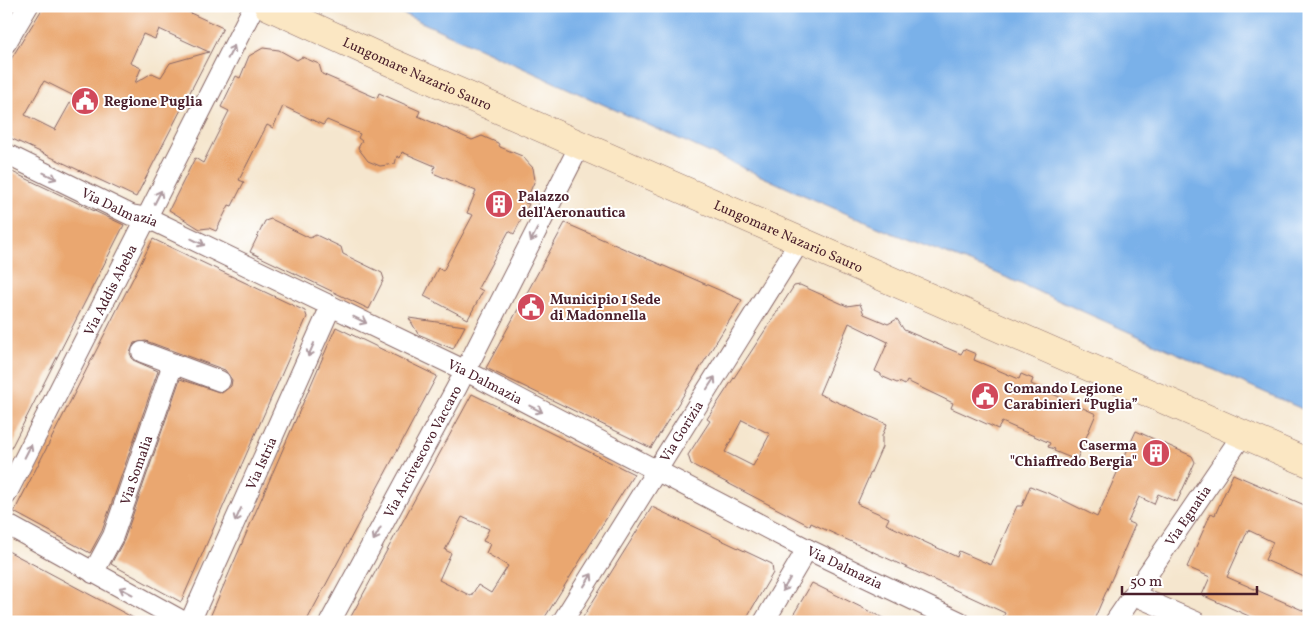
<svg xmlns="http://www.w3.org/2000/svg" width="1315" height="628" font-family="Vollkorn,serif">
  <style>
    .water { fill: #7ab1e9; stroke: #62688a }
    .building { fill: #eaa770; fill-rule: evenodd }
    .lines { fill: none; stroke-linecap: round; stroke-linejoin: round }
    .minor-casing { stroke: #866564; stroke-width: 22 }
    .secondary-casing { stroke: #866564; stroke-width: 29 }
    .minor { stroke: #fff; stroke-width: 20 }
    .secondary { stroke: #fbe7c3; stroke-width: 28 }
    .oneway { stroke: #ae9aa0 }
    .labels { text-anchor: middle; stroke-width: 4; stroke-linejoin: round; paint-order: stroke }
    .street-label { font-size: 14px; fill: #4a1f2b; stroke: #fff }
    .poi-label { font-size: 14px; font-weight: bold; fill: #4a1f2b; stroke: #fff; text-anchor: start }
  </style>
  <rect width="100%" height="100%" fill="#fff"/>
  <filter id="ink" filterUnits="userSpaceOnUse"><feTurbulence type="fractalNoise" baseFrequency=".02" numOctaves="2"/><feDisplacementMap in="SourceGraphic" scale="10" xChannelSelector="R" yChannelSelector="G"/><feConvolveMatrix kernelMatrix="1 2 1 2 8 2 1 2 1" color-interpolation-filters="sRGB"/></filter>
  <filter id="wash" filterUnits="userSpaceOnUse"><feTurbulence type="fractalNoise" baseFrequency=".0096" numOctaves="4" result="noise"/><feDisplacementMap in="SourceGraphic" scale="20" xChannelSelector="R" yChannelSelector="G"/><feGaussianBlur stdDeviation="1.12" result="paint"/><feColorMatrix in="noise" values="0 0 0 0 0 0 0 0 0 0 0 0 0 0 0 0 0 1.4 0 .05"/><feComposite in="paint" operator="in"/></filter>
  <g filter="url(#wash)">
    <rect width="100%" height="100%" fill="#f5e6ce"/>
    <path class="water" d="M386 6H1309V412L994 272 889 232 792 190Z"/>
    <g id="blocks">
      <g class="building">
        <path d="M44 6H175L223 28 136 197 6 136V67ZM159 29 209 52 170 63 161 77 152 73 135 83 141 68 130 63 143 34 155 39ZM44 81 74 96 55 130 25 115Z"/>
        <path d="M263 48 279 50 297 60 302 57 319 64 322 74 377 98 379 93 420 111 418 116 472 140 482 136 498 143 500 147 522 156 533 168 535 180 525 203 529 204 514 234 509 231 478 288 483 291 468 319 424 296 438 268 443 271 473 215 467 213 476 191 433 173 435 166 402 152 400 158 397 156 395 164 380 166 368 161 358 148 362 141 358 138 360 134 327 120 323 125 283 106 273 128 267 125 239 180 244 182 232 206 229 205 216 231 209 228 200 229 169 210 195 158 203 163 229 111 221 107 236 76 240 78 249 56Z"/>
        <path d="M6 169 124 225 6 458V221L12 210 6 206Z"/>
        <path d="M271 219 310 238 316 235 341 247 343 254 382 273 384 279 369 309 250 252 265 221Z"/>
        <path d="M565 223 742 300 651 448 486 368Z"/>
        <path d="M153 239 305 311 307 317 181 602 111 564 124 540 180 379 222 393 231 386 232 380 225 370 146 341 134 343 130 353 133 360 158 371 102 531 90 553 14 512Z"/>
        <path d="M800 285 847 306 860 304 864 314 888 324 897 319 904 330 961 354 964 349 976 354 974 360 1019 379 1021 374 1033 379 1031 384 1096 414 1077 459 1071 458 1054 451 1055 449 1048 447 1050 443 1002 422 998 429 951 408 953 403 907 381 905 385 899 382 897 383 881 376V374L875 371 888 342 849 323 819 394 887 424 882 436V447L857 504 889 518 886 524 957 557 959 551 991 565 1017 506H1022L1030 486 1053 495 1097 517 1136 431 1192 456 1195 462 1177 502 1158 494 1154 504 1139 497 1128 522 1135 525 1093 622H1001L1005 613 811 523 810 526 691 464 688 455 710 421 707 419 794 286ZM742 420 770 434 753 466 725 452Z"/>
        <path d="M409 318 465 326 453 349 418 334Z"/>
        <path d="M336 327 437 376 306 622H219L210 617Z"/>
        <path d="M472 394 634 474 542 622H348ZM462 517 489 529 483 541 490 544 486 553 508 566 491 593 478 585 471 596 439 580 451 553 445 550Z"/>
        <path d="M1233 474 1309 507V579L1265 560 1273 542 1248 530 1227 577 1309 613V622H1262L1202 595 1210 577 1187 567 1211 513 1215 515Z"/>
        <path d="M652 507 772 564 773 573 744 622H580Z"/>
        <path d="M6 550 44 570 141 622H6Z"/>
        <path d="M812 583 891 622H789Z"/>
      </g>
    </g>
  </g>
  <g filter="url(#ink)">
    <use href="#blocks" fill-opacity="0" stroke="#866564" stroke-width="1"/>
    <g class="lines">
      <defs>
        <g id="minor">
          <path d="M6 43 28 6"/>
          <path id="s1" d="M6 154 131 215 148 218 466 371 807 549 960 622"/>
          <path d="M142 352 220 381"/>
          <path id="s2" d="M6 495 254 6"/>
          <path d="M6 524 184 622"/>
          <path id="s3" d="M93 573 113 536 173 364"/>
          <path d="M1134 595 1196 622"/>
          <path id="s4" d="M190 622 331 306"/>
          <path id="s5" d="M330 622 457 387 580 145"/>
          <path id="s6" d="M562 622 800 241"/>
          <path d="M764 622 807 549"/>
          <path id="s7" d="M1115 622 1243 434"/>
        </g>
        <g id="secondary">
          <path id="s8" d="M268 6 388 61 1309 463"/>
        </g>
      </defs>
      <use href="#minor" class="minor-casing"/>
      <use href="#secondary" class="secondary-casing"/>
      <use href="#minor" class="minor"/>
      <use href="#secondary" class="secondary"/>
    </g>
    <defs><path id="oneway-shaft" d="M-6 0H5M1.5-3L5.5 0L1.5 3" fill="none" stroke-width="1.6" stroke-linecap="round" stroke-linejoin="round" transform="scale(1.25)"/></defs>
    <g class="oneway">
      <use href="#oneway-shaft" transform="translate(231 52) rotate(-63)"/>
      <use href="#oneway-shaft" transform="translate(50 176) rotate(26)"/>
      <use href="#oneway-shaft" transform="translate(158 197) rotate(-63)"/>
      <use href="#oneway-shaft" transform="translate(534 235) rotate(117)"/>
      <use href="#oneway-shaft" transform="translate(198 242) rotate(26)"/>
      <use href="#oneway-shaft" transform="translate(360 320) rotate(26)"/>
      <use href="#oneway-shaft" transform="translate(311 350) rotate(114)"/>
      <use href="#oneway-shaft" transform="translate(711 383) rotate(-57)"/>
      <use href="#oneway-shaft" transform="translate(536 409) rotate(27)"/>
      <use href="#oneway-shaft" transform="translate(28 451) rotate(-63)"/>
      <use href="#oneway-shaft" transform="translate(238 515) rotate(114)"/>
      <use href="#oneway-shaft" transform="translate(377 534) rotate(119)"/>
      <use href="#oneway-shaft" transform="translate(588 580) rotate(-58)"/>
      <use href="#oneway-shaft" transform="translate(786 585) rotate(121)"/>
      <use href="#oneway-shaft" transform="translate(126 591) rotate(-152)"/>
    </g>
  </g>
  <defs>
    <symbol id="civic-disc" viewBox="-11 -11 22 22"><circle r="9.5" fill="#d1495b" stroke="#fff"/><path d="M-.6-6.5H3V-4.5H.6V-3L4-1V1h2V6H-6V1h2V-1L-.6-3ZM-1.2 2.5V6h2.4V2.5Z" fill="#fff"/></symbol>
    <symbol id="building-disc" viewBox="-11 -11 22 22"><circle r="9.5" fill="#d1495b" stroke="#fff"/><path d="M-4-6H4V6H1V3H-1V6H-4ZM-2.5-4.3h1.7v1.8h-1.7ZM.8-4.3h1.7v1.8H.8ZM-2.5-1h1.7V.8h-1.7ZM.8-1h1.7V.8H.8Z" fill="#fff"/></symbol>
  </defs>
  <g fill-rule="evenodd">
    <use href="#civic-disc" x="69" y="85" width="32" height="32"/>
    <use href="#building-disc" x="483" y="188" width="32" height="32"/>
    <use href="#civic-disc" x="515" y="291" width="32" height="32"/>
    <use href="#civic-disc" x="969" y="380" width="32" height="32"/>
    <use href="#building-disc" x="1140" y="437" width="32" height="32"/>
  </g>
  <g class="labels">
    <g class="street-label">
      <text dy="5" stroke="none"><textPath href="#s8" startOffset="164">Lungomare Nazario Sauro</textPath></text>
      <text dy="5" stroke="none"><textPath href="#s1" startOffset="126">Via Dalmazia</textPath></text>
      <text dy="5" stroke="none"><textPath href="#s8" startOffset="569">Lungomare Nazario Sauro</textPath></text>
      <text dy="5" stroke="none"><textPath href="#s2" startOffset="230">Via Addis Abeba</textPath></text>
      <text dy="5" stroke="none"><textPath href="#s1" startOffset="531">Via Dalmazia</textPath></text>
      <text dy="5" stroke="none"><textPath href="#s6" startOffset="225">Via Gorizia</textPath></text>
      <text dy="5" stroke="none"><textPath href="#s5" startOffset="194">Via Arcivescovo Vaccaro</textPath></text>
      <text dy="5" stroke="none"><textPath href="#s4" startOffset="174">Via Istria</textPath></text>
      <text dy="5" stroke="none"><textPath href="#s3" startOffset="112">Via Somalia</textPath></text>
      <text dy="5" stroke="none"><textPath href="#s7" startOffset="129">Via Egnatia</textPath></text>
      <text dy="5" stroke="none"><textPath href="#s1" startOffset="936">Via Dalmazia</textPath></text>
    </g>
    <g class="poi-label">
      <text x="104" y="106">Regione Puglia</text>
      <text x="518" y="201">Palazzo<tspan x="518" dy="16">dell'Aeronautica</tspan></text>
      <text x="550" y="304">Municipio 1 Sede<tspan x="550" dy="16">di Madonnella</tspan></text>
      <text x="1004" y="393">Comando Legione<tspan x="1004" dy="16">Carabinieri “Puglia”</tspan></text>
      <text x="1137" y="450" text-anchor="end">Caserma<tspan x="1137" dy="16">"Chiaffredo Bergia"</tspan></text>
    </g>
  </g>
  <rect width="1315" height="628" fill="none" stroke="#fff" stroke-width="25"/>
  <path d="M1122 586v8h135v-8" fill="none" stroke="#4a1f2b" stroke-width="2.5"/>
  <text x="1130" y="586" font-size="15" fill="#4a1f2b" stroke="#ffffff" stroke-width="4" paint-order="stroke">50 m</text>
</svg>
